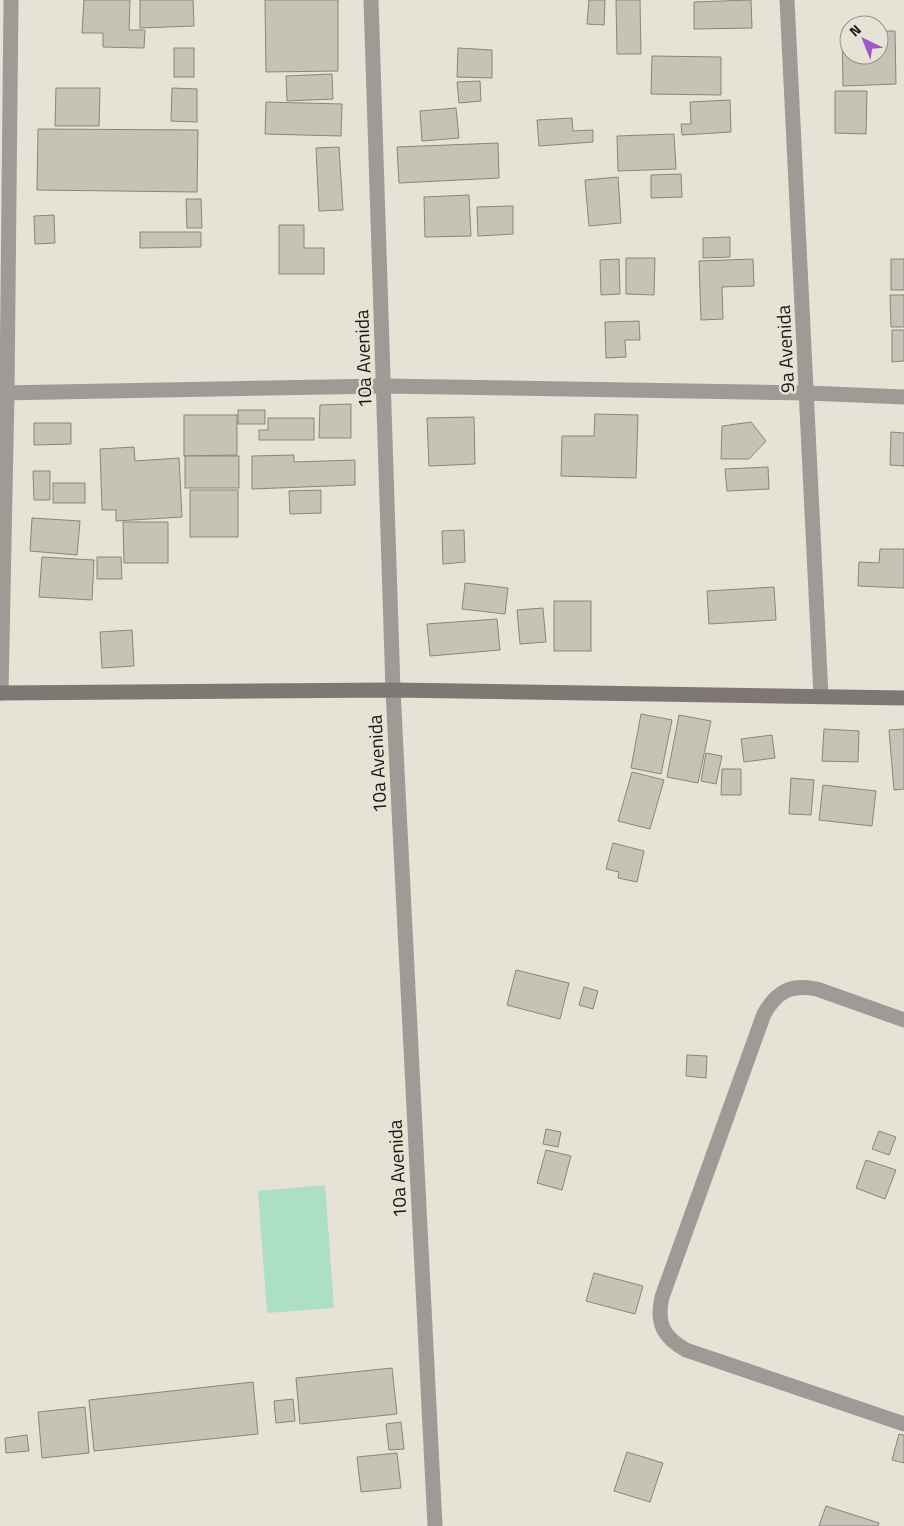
<svg xmlns="http://www.w3.org/2000/svg" width="904" height="1526" font-family="'Titillium Web',sans-serif">
  <style>
    .green { fill: #acdfc4 }
    .building { fill: #c5c2b6; stroke: #89857a }
    .lines { fill: none; stroke-linecap: round; stroke-linejoin: round }
    .street { stroke: #a09a97; stroke-width: 15 }
    .secondary { stroke: #7f7773; stroke-width: 15 }
    .labels { text-anchor: middle; stroke-width: 5; stroke-linejoin: round; paint-order: stroke }
    .street-label { font-size: 19px; fill: #1a1914; stroke: #e6e2d5 }
  </style>
  <rect width="100%" height="100%" fill="#e6e2d5"/>
  <path class="green" d="M325 1185 334 1308 267 1313 258 1191Z"/>
  <g class="building">
    <path d="M84 0H130L129 30H145L144 48 103 47V33H82Z"/>
    <path d="M140 0H193L194 26 140 28Z"/>
    <path d="M265 0H338V71L266 72Z"/>
    <path d="M589 0H605L604 25 587 24Z"/>
    <path d="M616 0H640L641 54H617Z"/>
    <path d="M751 0 752 28 694 29V2Z"/>
    <path d="M879 31H895L896 84 843 86 842 32H849V55H879Z"/>
    <rect x="174" y="48" width="20" height="29"/>
    <path d="M458 48 492 50V78L457 77Z"/>
    <path d="M652 56 721 57V95L651 94Z"/>
    <path d="M332 74 333 99 287 101 286 76Z"/>
    <path d="M480 81 481 101 459 103 457 82Z"/>
    <path d="M56 88H100L99 126H55Z"/>
    <path d="M172 88 197 89V122L171 121Z"/>
    <path d="M835 91H867L866 134 835 133Z"/>
    <path d="M730 100 731 132 682 135 681 124H691L690 102Z"/>
    <path d="M266 102 342 104 341 136 265 134Z"/>
    <path d="M456 108 459 138 422 141 420 111Z"/>
    <path d="M572 118 573 131 593 130V142L539 146 537 120Z"/>
    <path d="M38 129 198 130 197 192 37 190Z"/>
    <path d="M674 134 676 169 618 171 617 136Z"/>
    <path d="M498 143 499 178 399 183 397 147Z"/>
    <path d="M339 147 343 210 319 211 316 148Z"/>
    <path d="M681 174 682 197 651 198V175Z"/>
    <path d="M618 177 621 223 589 226 585 180Z"/>
    <path d="M469 195 471 236 425 237 424 197Z"/>
    <path d="M186 199H201L202 228H187Z"/>
    <path d="M513 206V234L478 236 477 207Z"/>
    <path d="M54 215 55 243 35 244 34 216Z"/>
    <path d="M279 225H304V248H324V274H279Z"/>
    <path d="M140 232H201V247L140 248Z"/>
    <path d="M730 237V257L703 258V238Z"/>
    <path d="M626 258H655L654 295 626 294Z"/>
    <path d="M619 259 620 294 601 295 600 260Z"/>
    <path d="M753 259 754 286 722 287 723 319 701 320 699 261Z"/>
    <rect x="891" y="259" width="13" height="31"/>
    <path d="M890 295H904V327H891Z"/>
    <path d="M639 321 640 340H625L626 357 606 358 605 322Z"/>
    <path d="M892 330H904V361L892 362Z"/>
    <path d="M351 404V438H319L320 405Z"/>
    <rect x="238" y="410" width="27" height="14"/>
    <path d="M595 414 638 415 636 478 561 476 562 436H594Z"/>
    <path d="M184 415H237V455L184 456Z"/>
    <path d="M474 417 475 464 429 466 427 418Z"/>
    <path d="M268 418H314V440H259V430H268Z"/>
    <path d="M751 422 766 441 749 459H721L722 426Z"/>
    <path d="M34 423H71V444L34 445Z"/>
    <path d="M891 432 904 433V466L890 465Z"/>
    <path d="M134 447 135 461 179 458 182 517 116 521V510H102L100 449Z"/>
    <path d="M294 455V462L355 460V485L252 489V456Z"/>
    <rect x="185" y="456" width="54" height="32"/>
    <path d="M768 467 769 489 727 491 725 469Z"/>
    <path d="M33 471H50V500H34Z"/>
    <rect x="53" y="483" width="32" height="20"/>
    <rect x="190" y="490" width="48" height="47"/>
    <path d="M321 490V513L290 514 289 491Z"/>
    <path d="M32 518 80 521 77 555 30 551Z"/>
    <path d="M123 522H168V563H124Z"/>
    <path d="M464 530 465 562 443 564 442 531Z"/>
    <path d="M880 549H904V588L858 586 859 562 879 563Z"/>
    <path d="M42 557 94 560 92 600 39 597Z"/>
    <path d="M97 557H121L122 579H97Z"/>
    <path d="M465 583 508 588 505 614 462 609Z"/>
    <path d="M774 587 776 620 709 624 707 591Z"/>
    <rect x="554" y="601" width="37" height="50"/>
    <path d="M543 608 546 642 520 644 517 610Z"/>
    <path d="M497 619 500 650 430 656 427 624Z"/>
    <path d="M132 630 134 666 102 668 100 632Z"/>
    <path d="M641 714 672 720 661 774 631 768Z"/>
    <path d="M679 715 711 721 698 783 667 777Z"/>
    <path d="M824 729 859 731 858 762 822 761Z"/>
    <path d="M904 729V789L894 790 889 730Z"/>
    <path d="M772 735 775 758 744 762 741 739Z"/>
    <path d="M706 753 722 756 716 784 701 781Z"/>
    <path d="M722 769H741V795H721Z"/>
    <path d="M632 772 664 780 650 829 618 821Z"/>
    <path d="M791 778 814 780 811 815 789 814Z"/>
    <path d="M823 785 876 791 872 826 819 820Z"/>
    <path d="M613 843 644 851 637 882 618 878 619 872 606 869Z"/>
    <path d="M516 970 569 983 560 1019 507 1005Z"/>
    <path d="M584 987 598 991 593 1009 579 1005Z"/>
    <path d="M687 1055 707 1056 706 1078 686 1076Z"/>
    <path d="M546 1129 561 1132 558 1147 543 1144Z"/>
    <path d="M879 1131 896 1137 889 1155 872 1149Z"/>
    <path d="M546 1150 571 1156 562 1190 537 1183Z"/>
    <path d="M866 1160 896 1170 885 1199 856 1188Z"/>
    <path d="M594 1273 643 1286 635 1314 586 1301Z"/>
    <path d="M392 1368 397 1414 300 1424 296 1378Z"/>
    <path d="M253 1382 258 1434 94 1451 89 1400Z"/>
    <path d="M293 1399 295 1421 276 1423 274 1401Z"/>
    <path d="M85 1407 89 1453 42 1458 38 1412Z"/>
    <path d="M401 1422 404 1449 389 1450 386 1424Z"/>
    <path d="M899 1434 904 1435V1463L892 1460Z"/>
    <path d="M27 1435 29 1451 6 1453 5 1438Z"/>
    <path d="M627 1452 663 1463 650 1502 614 1491Z"/>
    <path d="M397 1453 401 1488 361 1492 357 1457Z"/>
    <path d="M826 1506 879 1523 878 1526H819Z"/>
  </g>
  <g class="lines">
    <g class="street">
      <path d="M371 0 393 690 435 1526"/>
      <path d="M787 0 821 696"/>
      <path d="M0 393 384 386 807 393 904 397"/>
      <path d="M1 693 7 393 11 0"/>
      <path d="M904 1020 817 989C791 984 777 991 764 1014L662 1297C656 1323 663 1337 686 1350L904 1424"/>
    </g>
    <path class="secondary" d="M0 693 393 690 904 698"/>
  </g>
  <g class="labels">
    <g class="street-label">
      <text transform="translate(785 349) rotate(-93)" y="7">9a Avenida</text>
      <text transform="translate(363 359) rotate(-92)" y="7">10a Avenida</text>
      <text transform="translate(377 764) rotate(-93)" y="7">10a Avenida</text>
      <text transform="translate(397 1169) rotate(-93)" y="7">10a Avenida</text>
    </g>
  </g>
  <g transform="translate(864 40) rotate(317)"><circle r="24" fill="#e6e2d5" stroke="#949288"/>
  <path d="M0-4L9 19L0 12L-9 19Z" fill="#9e56c9"/>
  <text y="-8" font-size="14" font-weight="bold" text-anchor="middle" fill="#1a1914">N</text>
  </g>
</svg>
